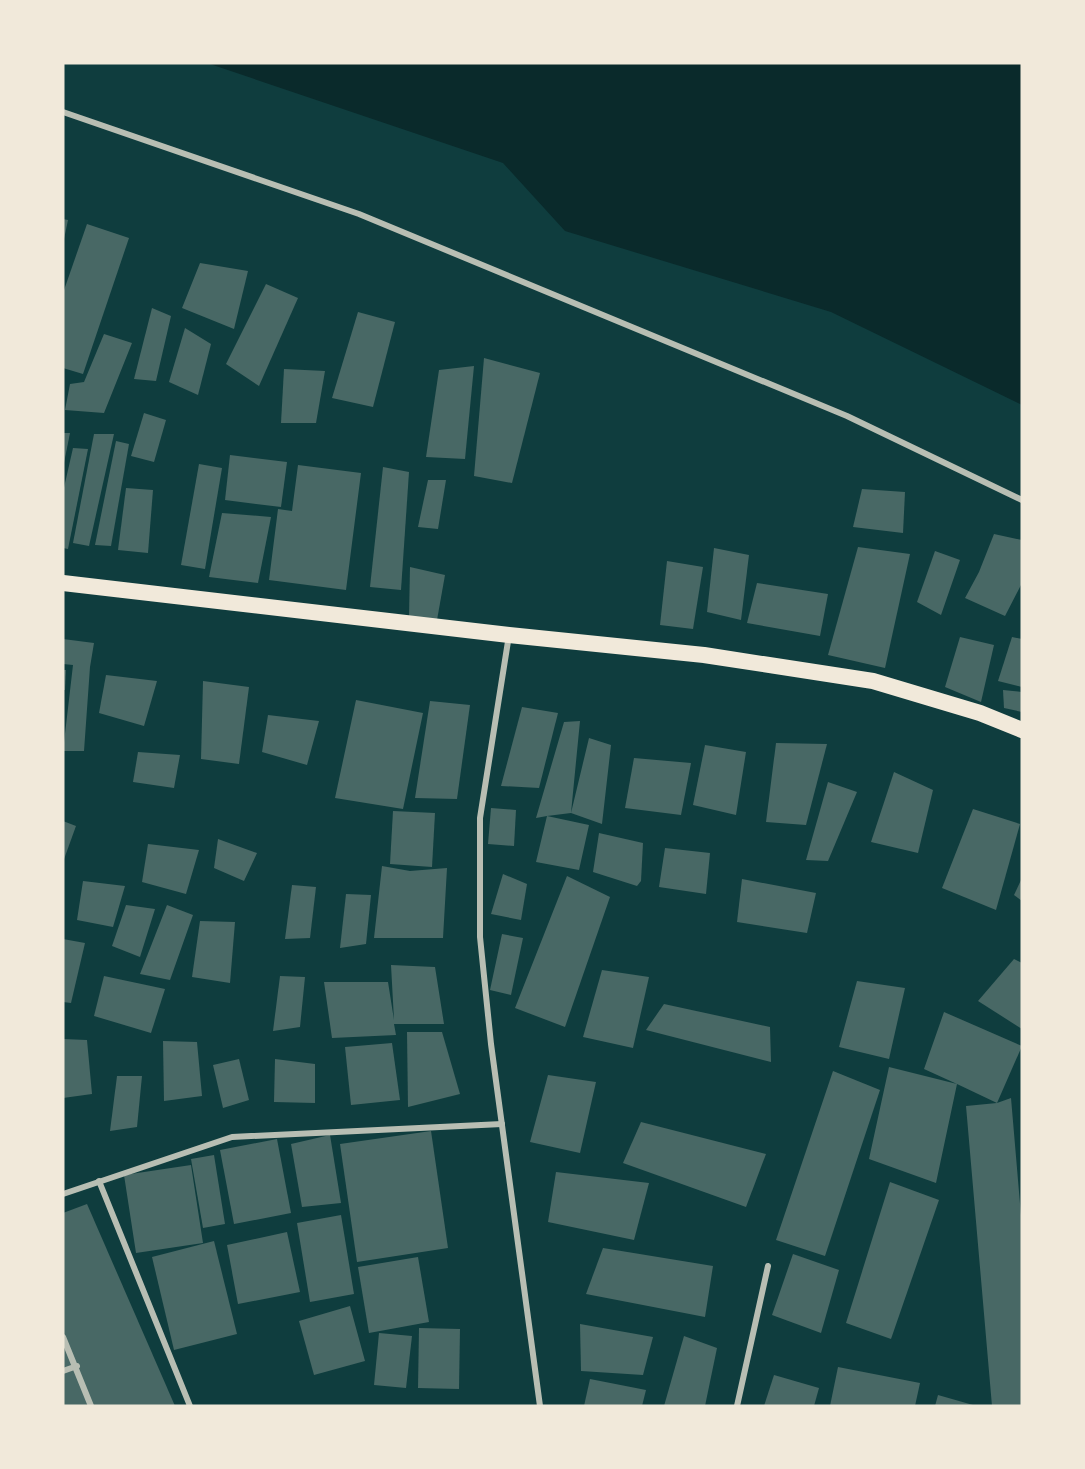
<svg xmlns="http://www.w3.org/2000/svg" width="1085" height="1469" font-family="'Fira Sans Condensed',sans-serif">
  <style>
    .water { fill: #0a2a2b }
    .building { fill: #486865 }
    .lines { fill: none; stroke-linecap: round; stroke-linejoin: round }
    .minor { stroke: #b8beb3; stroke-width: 6 }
    .trunk { stroke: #f1e9da; stroke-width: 16 }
  </style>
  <rect width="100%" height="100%" fill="#0f3d3e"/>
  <path class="water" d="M207 63H1022V405L831 312 565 231 503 163Z"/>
  <g class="building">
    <path d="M63 219 68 220 64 239H63Z"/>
    <path d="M87 224 129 238 83 374 63 368V293Z"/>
    <path d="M200 263 248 271 234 329 182 308Z"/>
    <path d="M266 284 298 298 259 386 226 364Z"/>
    <path d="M152 308 171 316 156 381 134 379Z"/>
    <path d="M358 312 395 322 373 407 332 398Z"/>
    <path d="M185 328 211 344 198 395 169 382Z"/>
    <path d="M104 334 132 343 104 413 65 410 70 384 84 382Z"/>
    <path d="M484 358 540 373 512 483 474 476Z"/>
    <path d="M474 366 465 459 426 457 439 370Z"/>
    <path d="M284 369 325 371 316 423H281Z"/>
    <path d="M144 413 166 420 154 462 131 456Z"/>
    <path d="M63 433H70L64 463H63Z"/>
    <path d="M94 434H114L89 546 73 543Z"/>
    <path d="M116 441 129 444 111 546 95 545Z"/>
    <path d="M73 448 88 449 68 549 63 548V492Z"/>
    <path d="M230 455 287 462 281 507 225 500Z"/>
    <path d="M199 464 222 468 205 569 181 565Z"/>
    <path d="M298 465 361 473 346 590 269 580 278 509 292 511Z"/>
    <path d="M383 467 409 472 401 590 370 587Z"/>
    <path d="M428 480H446L438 529 418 527Z"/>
    <path d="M126 488 153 490 148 553 118 550Z"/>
    <path d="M862 489 905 492 903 533 853 527Z"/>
    <path d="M222 513 271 517 258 583 209 577Z"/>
    <path d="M994 534 1022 540V583L1005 616 965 598 979 572Z"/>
    <path d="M858 547 910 554 885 668 828 655Z"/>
    <path d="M714 548 749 555 741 620 707 612Z"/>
    <path d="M935 551 960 560 941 615 917 602Z"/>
    <path d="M667 561 703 567 693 629 660 625Z"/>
    <path d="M410 567 445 575 437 620 409 617Z"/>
    <path d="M757 583 828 594 820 636 747 623Z"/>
    <path d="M960 637 994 645 981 702 945 687Z"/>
    <path d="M1012 637 1022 639V687L998 681Z"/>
    <path d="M63 639 94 643 90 667 84 751H63L73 665 63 664Z"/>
    <path d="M63 670H66L65 690H63Z"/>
    <path d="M106 675 157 681 144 726 99 713Z"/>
    <path d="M203 681 249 687 239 764 201 759Z"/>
    <path d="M1003 690 1022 692V712L1004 708Z"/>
    <path d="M356 700 423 713 403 809 335 798Z"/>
    <path d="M430 701 470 705 457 799 415 798Z"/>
    <path d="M522 707 558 713 539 788 501 786Z"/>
    <path d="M268 715 319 721 307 765 262 752Z"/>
    <path d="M580 721 571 813 589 738 611 745 602 824 571 813 547 816 589 825 579 870 536 862 547 816 536 818 564 722Z"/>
    <path d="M776 743 827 744 806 825 766 822Z"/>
    <path d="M705 745 746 752 736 815 693 805Z"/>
    <path d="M138 752 180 755 174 788 133 782Z"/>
    <path d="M634 758 691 763 681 815 625 808Z"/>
    <path d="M894 772 933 790 918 853 871 842Z"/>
    <path d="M828 782 857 792 828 861 806 860Z"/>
    <path d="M491 808 516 810 514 846 488 844Z"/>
    <path d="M973 809 1020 824 996 910 942 888Z"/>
    <path d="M393 811 435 813 432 867 390 864Z"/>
    <path d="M63 821 76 826 63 862Z"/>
    <path d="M599 833 643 843 641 881 637 886 593 872Z"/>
    <path d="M218 839 257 853 244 881 214 868Z"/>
    <path d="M148 844 199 850 186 894 142 882Z"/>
    <path d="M665 848 710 853 706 894 659 887Z"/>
    <path d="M382 866 410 871 447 868 443 938H374Z"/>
    <path d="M503 874 527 884 521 920 491 914Z"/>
    <path d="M567 876 610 897 565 1027 515 1008Z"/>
    <path d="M1022 878V901L1014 895Z"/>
    <path d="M742 879 816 893 807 933 737 922Z"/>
    <path d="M83 881 125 886 113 927 77 920Z"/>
    <path d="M292 885 316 887 310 938 285 939Z"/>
    <path d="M346 894 371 895 366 944 340 948Z"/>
    <path d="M126 905 155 909 140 957 112 946Z"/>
    <path d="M167 905 193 915 170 980 140 974Z"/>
    <path d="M200 921 235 922 230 983 192 977Z"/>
    <path d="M502 934 523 938 511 995 490 990Z"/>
    <path d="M63 939 85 943 71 1003 63 1002Z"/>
    <path d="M1014 959 1022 963V1029L978 1001Z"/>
    <path d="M391 965 435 967 444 1024H394L396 1035 332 1038 324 982H388L394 1020Z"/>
    <path d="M602 970 649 977 633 1048 583 1037Z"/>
    <path d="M104 976 165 989 151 1033 94 1016Z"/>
    <path d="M280 976 305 977 300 1027 273 1031Z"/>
    <path d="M857 981 905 988 889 1059 839 1047Z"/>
    <path d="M664 1004 770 1027 771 1062 646 1030Z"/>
    <path d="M944 1012 1022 1046 997 1103 1011 1098 1022 1227V1406H992L966 1106 997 1103 957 1084 936 1183 869 1159 889 1067 957 1084 924 1069Z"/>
    <path d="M407 1032H442L460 1094 408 1107Z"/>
    <path d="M63 1039 87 1040 92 1094 63 1098Z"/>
    <path d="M163 1041 197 1042 202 1096 164 1101Z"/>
    <path d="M392 1043 400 1100 351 1105 345 1047Z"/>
    <path d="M239 1059 249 1100 223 1108 213 1065Z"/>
    <path d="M275 1059 315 1064V1103L274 1102Z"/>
    <path d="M833 1071 880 1090 825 1256 776 1240Z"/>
    <path d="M548 1075 596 1082 580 1153 530 1142Z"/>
    <path d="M117 1076H142L137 1127 110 1131Z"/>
    <path d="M641 1122 766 1154 746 1207 623 1163Z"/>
    <path d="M431 1131 448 1248 357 1262 340 1144Z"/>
    <path d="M330 1135 341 1203 302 1207 291 1144Z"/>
    <path d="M277 1139 291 1213 234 1224 220 1150Z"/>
    <path d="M214 1155 225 1224 203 1228 191 1159Z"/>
    <path d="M191 1165 203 1243 136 1253 124 1175Z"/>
    <path d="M556 1172 649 1183 634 1240 548 1222Z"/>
    <path d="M890 1182 939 1200 891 1339 846 1323Z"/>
    <path d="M87 1204 175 1406H63V1213Z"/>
    <path d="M341 1215 354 1294 310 1302 297 1223Z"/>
    <path d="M287 1232 300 1292 238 1304 227 1245Z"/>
    <path d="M214 1241 237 1334 174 1350 152 1257Z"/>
    <path d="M603 1248 713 1266 705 1317 586 1294Z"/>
    <path d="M793 1254 839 1270 821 1333 772 1315Z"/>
    <path d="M418 1257 429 1322 369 1333 358 1267Z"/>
    <path d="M350 1306 365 1361 314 1375 299 1321Z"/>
    <path d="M580 1324 653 1337 643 1375 581 1371Z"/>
    <path d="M419 1328 460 1329 459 1389 418 1388Z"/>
    <path d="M379 1333 412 1336 406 1388 374 1385Z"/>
    <path d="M684 1336 717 1348 705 1406H664Z"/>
    <path d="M838 1367 920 1383 915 1406H830Z"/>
    <path d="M774 1375 819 1388 814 1406H764Z"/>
    <path d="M590 1379 646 1390 642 1406H584Z"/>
    <path d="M938 1395 973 1405V1406H935Z"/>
  </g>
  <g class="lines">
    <g class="minor">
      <path d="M63 112 359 214 847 416 1022 500"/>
      <path d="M509 635 480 818V937L491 1044 540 1406"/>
      <path d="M99 1181 190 1406"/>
      <path d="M63 1194 232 1137 502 1124"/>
      <path d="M63 1337 91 1406"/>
      <path d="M63 1371 77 1366"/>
      <path d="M737 1406 768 1266"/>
    </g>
    <path class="trunk" d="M63 583 509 635 704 655 873 681 980 713 1022 730"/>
  </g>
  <rect width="1085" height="1469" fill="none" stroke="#f1e9da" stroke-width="129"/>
</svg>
